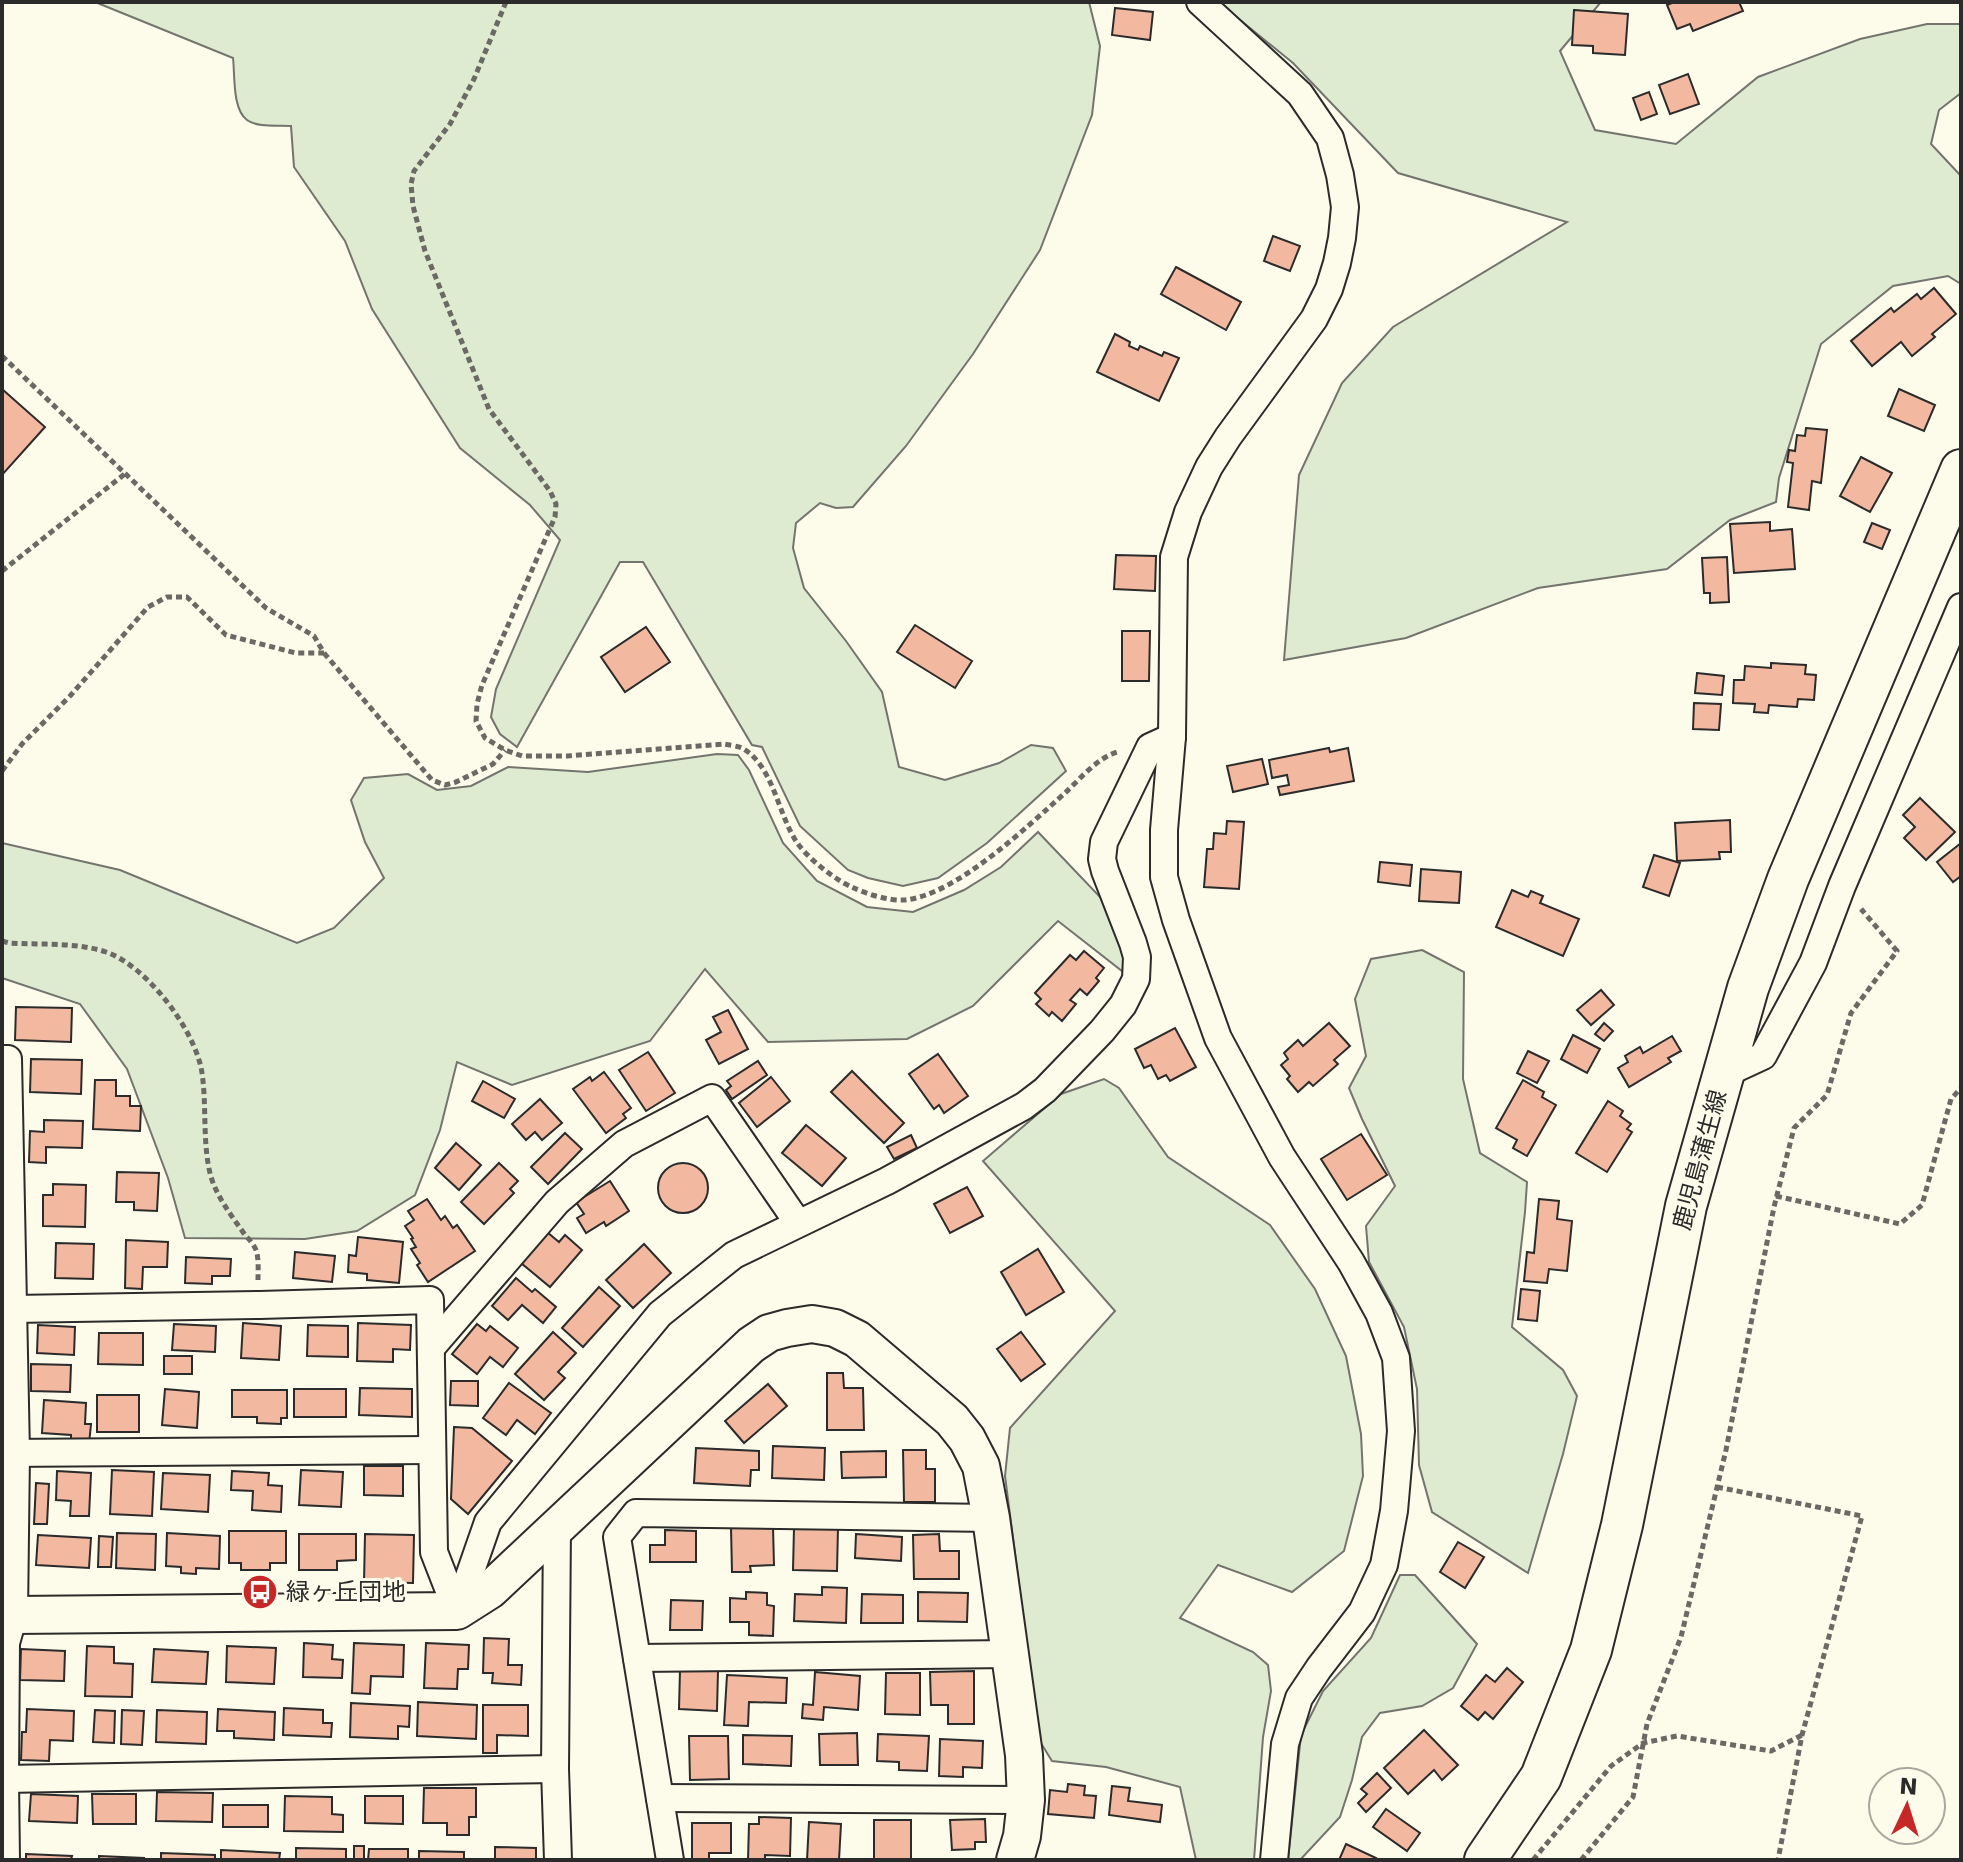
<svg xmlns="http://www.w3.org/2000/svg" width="1963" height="1862" font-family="'DejaVu Sans','Noto Sans JP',sans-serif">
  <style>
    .green { fill: #deebd1; stroke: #74746e; stroke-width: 2 }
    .building { fill: #f2b8a0; stroke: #2b2b2b; stroke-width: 2 }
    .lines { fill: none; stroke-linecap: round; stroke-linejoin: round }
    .street-casing { stroke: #2b2b2b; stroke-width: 30 }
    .secondary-casing { stroke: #2b2b2b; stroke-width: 40 }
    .primary-casing { stroke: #2b2b2b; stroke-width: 44 }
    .path { stroke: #6a6964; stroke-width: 5; stroke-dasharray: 6 4; stroke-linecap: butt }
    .street { stroke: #fdfbea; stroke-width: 26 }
    .secondary { stroke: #fdfbea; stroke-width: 36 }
    .primary { stroke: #fdfbea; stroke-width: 40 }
    .labels { text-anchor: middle; stroke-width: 6; stroke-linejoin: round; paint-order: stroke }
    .street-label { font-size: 24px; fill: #2b2b2b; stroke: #fdfbea }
    .poi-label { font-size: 24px; fill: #2b2b2b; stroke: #fdfbea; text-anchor: start }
  </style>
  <rect width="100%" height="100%" fill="#fdfbea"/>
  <g class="green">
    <path d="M95 2H1089L1100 46 1092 115 1040 250 973 354 906 446 853 507 836 508 820 503 796 523 793 548 804 588 846 641 882 692 899 767 945 780 999 763 1031 745 1053 748 1066 771 987 843 938 878 903 886 868 878 848 870 800 826 762 747 752 745 643 562H620L517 747 500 734 491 717 496 689 560 540 530 505 460 448 372 309 345 241 294 167 291 126C278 125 258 128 247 120 232 109 235 74 233 58Z"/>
    <path d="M1218 2H1601L1560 51 1595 130 1676 144 1758 77 1860 39 1927 24H1961V93L1939 110 1931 144 1961 176V284L1948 276 1893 286 1821 344 1779 478 1776 502 1730 520 1667 569 1538 588 1406 638 1284 660 1299 475 1342 383 1393 327 1567 222 1398 173 1293 63Z"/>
    <path d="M717 754 738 755 749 770 783 843 817 881 867 907 913 912 964 890 1001 867 1038 832 1102 899 1122 933 1125 967 1122 971 1058 921 973 1006 907 1039 768 1042 705 969 650 1041 512 1085 457 1062 440 1130 415 1195 357 1231 305 1239 185 1238 168 1178 127 1069 80 1004 2 978V843L120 870 297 943 334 928 384 878 365 842 351 800 364 778 408 774 437 790 471 786 508 767 588 772Z"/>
    <path d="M1422 950 1464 972 1463 1079 1480 1153 1527 1182 1525 1212 1512 1327 1563 1370 1577 1396 1563 1454 1528 1573 1432 1512 1419 1465 1417 1389 1404 1327 1369 1262 1366 1226 1395 1186 1362 1119 1349 1088 1366 1056 1355 999 1371 959Z"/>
    <path d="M1104 1079 1119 1088 1168 1157 1270 1225 1315 1289 1346 1356 1361 1434 1363 1476 1344 1551 1292 1592 1218 1565 1180 1618 1253 1652 1268 1665 1271 1691 1263 1737 1254 1860H1196L1180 1787 1106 1767 1052 1761 1039 1740 1005 1476 1010 1428 1115 1311 983 1161 1061 1094Z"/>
    <path d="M1400 1575H1415L1477 1644 1453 1688 1422 1706 1380 1713 1362 1737 1352 1780 1340 1817 1300 1860H1288L1301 1735 1323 1691 1371 1638Z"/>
  </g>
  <g class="building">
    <path d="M1674 2H1739L1743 11 1693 31 1690 24 1677 29 1667 5Z"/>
    <path d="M1115 8 1153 12 1150 40 1112 35Z"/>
    <path d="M1574 10 1628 14 1625 55 1593 53V46L1572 45Z"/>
    <path d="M1688 74 1699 104 1670 114 1659 85Z"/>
    <path d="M1649 92 1657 114 1641 120 1633 98Z"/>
    <path d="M1273 236 1300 246 1290 271 1264 261Z"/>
    <path d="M1176 267 1241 302 1226 330 1161 294Z"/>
    <path d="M1934 288 1956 314 1932 334 1935 337 1912 356 1901 342 1872 366 1851 341 1891 308 1894 312 1917 294 1921 299Z"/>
    <path d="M1115 334 1130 342 1129 346 1138 350 1140 346 1162 356 1164 352 1179 358 1159 401 1097 372Z"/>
    <path d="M2 389 45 427 2 475Z"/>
    <path d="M1899 389 1935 405 1924 431 1888 416Z"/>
    <path d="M1806 428 1827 430 1821 483 1812 481 1809 510 1788 507 1793 463 1787 462 1789 450 1795 451 1797 435 1805 436Z"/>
    <path d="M1861 457 1892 473 1870 512 1840 496Z"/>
    <path d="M1770 522V531L1792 529 1795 569 1734 573 1730 524Z"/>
    <path d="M1872 523 1890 530 1882 549 1864 542Z"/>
    <path d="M1116 555 1156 556 1155 591 1114 589Z"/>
    <path d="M1727 557 1729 602 1710 603V593H1704L1702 558Z"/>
    <path d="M915 625 972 661 955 688 897 652Z"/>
    <path d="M646 627 670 662 625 692 601 657Z"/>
    <path d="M1122 631H1150L1149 681H1122Z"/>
    <path d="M1771 663 1806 665 1805 674 1816 675 1814 700 1798 699 1797 707 1769 705 1768 713 1754 712 1755 704 1733 703 1734 680H1744L1745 666 1771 668Z"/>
    <path d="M1697 673 1724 676 1722 695 1695 693Z"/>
    <path d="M1694 703 1721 704 1719 730 1693 729Z"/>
    <path d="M1329 748 1330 752 1348 748 1354 781 1280 795 1278 787 1289 785 1287 775 1272 778 1269 760Z"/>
    <path d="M1262 759 1268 784 1233 792 1227 766Z"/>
    <path d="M1920 798 1955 832 1926 860 1904 838 1915 827 1903 815Z"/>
    <path d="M1730 820 1731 852H1719L1720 859 1677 861 1675 823Z"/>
    <path d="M1227 821 1244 822 1239 889 1204 887 1207 849H1213L1214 833 1226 834Z"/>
    <path d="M1961 843V876L1953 882 1937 862Z"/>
    <path d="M1654 855 1680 863 1669 896 1643 887Z"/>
    <path d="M1380 862 1412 865 1410 886 1378 882Z"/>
    <path d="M1421 869 1461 872 1459 903 1419 901Z"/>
    <path d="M1512 890 1528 897 1531 891 1543 896 1540 903 1579 919 1563 956 1496 927Z"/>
    <path d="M1084 951 1104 968 1096 978 1099 981 1087 995 1080 989 1070 1000 1076 1004 1062 1021 1052 1012 1049 1016 1036 1004 1041 999 1035 993 1070 955 1076 960Z"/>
    <path d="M1601 990 1614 1005 1591 1025 1577 1010Z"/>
    <path d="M16 1007 72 1008 71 1042 15 1040Z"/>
    <path d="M728 1010 748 1049 719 1064 706 1040 721 1032 713 1017Z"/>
    <path d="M1329 1023 1350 1046 1334 1060 1338 1064 1313 1086 1309 1082 1298 1092 1287 1079 1290 1076 1281 1065 1288 1059 1284 1053 1298 1040 1303 1046Z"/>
    <path d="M1604 1023 1613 1031 1604 1041 1595 1034Z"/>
    <path d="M1175 1028 1196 1067 1170 1081 1166 1075 1158 1079 1151 1065 1144 1068 1135 1049Z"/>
    <path d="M1573 1035 1600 1049 1587 1073 1561 1059Z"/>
    <path d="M1672 1036 1681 1051 1668 1058 1671 1062 1629 1087 1618 1068 1628 1062 1625 1056 1640 1047 1643 1053Z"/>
    <path d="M1528 1051 1549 1061 1537 1083 1517 1073Z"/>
    <path d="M648 1052 675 1093 646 1111 619 1070Z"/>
    <path d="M938 1054 968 1096 944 1113 939 1105 934 1109 909 1074Z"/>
    <path d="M31 1059 82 1060 81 1094 30 1092Z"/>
    <path d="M758 1061 767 1075 732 1099 726 1090 731 1086 727 1081Z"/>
    <path d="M852 1071 904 1123 884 1143 831 1092Z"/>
    <path d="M604 1072 631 1108 623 1114 626 1118 606 1133 573 1089 590 1077 592 1081Z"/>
    <path d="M771 1077 790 1101 757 1127 739 1103Z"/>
    <path d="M95 1080H116V1096H130V1106H141L140 1131 93 1129Z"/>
    <path d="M1523 1080 1544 1092 1542 1097 1556 1105 1527 1156 1513 1148 1517 1140 1496 1128Z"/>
    <path d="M483 1081 515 1099 504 1118 472 1101Z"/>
    <path d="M540 1099 562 1123 542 1140 535 1132 526 1140 512 1124Z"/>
    <path d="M1608 1101 1623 1111 1620 1116 1631 1124 1627 1129 1632 1132 1607 1172 1576 1153Z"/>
    <path d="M44 1120 83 1121 82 1148 46 1147V1163L29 1162 30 1131 44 1132Z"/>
    <path d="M806 1125 846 1158 822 1186 782 1153Z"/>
    <path d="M565 1133 582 1149 548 1184 531 1167Z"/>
    <path d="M1361 1134 1387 1175 1347 1200 1321 1159Z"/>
    <path d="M911 1135 917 1148 894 1159 887 1147Z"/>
    <path d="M456 1143 481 1165 459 1190 435 1168Z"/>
    <path d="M499 1163 518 1181 510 1189 514 1193 484 1224 461 1202Z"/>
    <circle cx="683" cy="1188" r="25"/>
    <path d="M117 1172 159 1173 157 1211 134 1210V1202H116Z"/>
    <path d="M610 1181 629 1211 606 1226 604 1222 586 1233 577 1218 584 1214 576 1202Z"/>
    <path d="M53 1184 86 1185 85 1227 43 1226V1195H53Z"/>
    <path d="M967 1187 983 1216 950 1233 934 1204Z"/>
    <path d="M427 1199 441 1220 445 1216 453 1228 457 1225 475 1251 428 1282 417 1265 420 1263 411 1249 416 1247 411 1239 413 1238 405 1226 414 1220 408 1211Z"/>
    <path d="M1539 1199 1559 1201 1557 1219 1572 1221 1567 1271 1549 1269 1547 1283 1524 1281 1527 1252 1534 1253Z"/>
    <path d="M547 1232 559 1242 565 1235 582 1250 550 1287 521 1263Z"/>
    <path d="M358 1237 403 1242 399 1283 367 1280V1274L348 1272 349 1255 356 1256Z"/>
    <path d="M126 1240 168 1242 167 1267H143L142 1289 125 1288Z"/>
    <path d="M56 1243 94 1244 93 1279 55 1278Z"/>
    <path d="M644 1244 671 1273 633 1308 606 1280Z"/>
    <path d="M1038 1249 1064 1292 1026 1315 1001 1272Z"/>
    <path d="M295 1252 335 1256 332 1282 293 1278Z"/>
    <path d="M186 1257 231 1259 230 1276H212V1284L185 1283Z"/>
    <path d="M516 1278 532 1292 535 1289 556 1307 543 1323 522 1305 508 1320 492 1306Z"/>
    <path d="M599 1287 620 1306 583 1347 562 1328Z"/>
    <path d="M1521 1289 1540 1291 1537 1321 1518 1319Z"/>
    <path d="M243 1323 281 1326 279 1360 241 1358Z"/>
    <path d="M358 1323 411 1325 410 1350 393 1349V1362L357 1361Z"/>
    <path d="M174 1324 216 1326 215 1352 172 1350Z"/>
    <path d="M477 1324 486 1331 490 1326 518 1348 503 1367 490 1357 477 1374 452 1354Z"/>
    <path d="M38 1325 75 1327 74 1355 37 1353Z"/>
    <path d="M308 1325 348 1326V1357L307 1356Z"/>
    <path d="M553 1332 576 1353 558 1372 565 1378 544 1400 515 1374Z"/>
    <path d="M1021 1332 1045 1364 1021 1381 997 1349Z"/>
    <path d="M99 1333H143V1365L98 1364Z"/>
    <rect x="164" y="1356" width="28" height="18"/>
    <path d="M31 1364 71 1365 70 1392 31 1391Z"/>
    <path d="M827 1373H843L844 1388H863L864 1430H827Z"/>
    <path d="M451 1381H478V1406L450 1405Z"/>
    <path d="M509 1383 551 1413 535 1434 517 1420 506 1435 483 1418Z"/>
    <path d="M768 1384 787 1406 744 1443 725 1421Z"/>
    <path d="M360 1388 412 1389V1417L359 1415Z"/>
    <path d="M165 1389 199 1392 197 1428 162 1425Z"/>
    <rect x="294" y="1389" width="52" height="28"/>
    <path d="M232 1390H287V1418H281V1424L257 1423V1417H232Z"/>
    <rect x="97" y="1395" width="42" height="37"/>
    <path d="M44 1400 86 1403 85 1424H91L89 1444 71 1443V1435L42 1433Z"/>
    <path d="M454 1427 472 1428 512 1461 468 1514 451 1499Z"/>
    <path d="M773 1446 825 1448 824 1480 772 1478Z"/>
    <path d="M696 1448 759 1451V1470H751L750 1486 694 1483Z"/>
    <path d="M903 1450H926V1469H935V1502H904Z"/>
    <path d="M886 1451V1477L842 1478 841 1452Z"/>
    <path d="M364 1466H403V1496L364 1495Z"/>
    <path d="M112 1470 154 1472 152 1516 110 1514Z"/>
    <path d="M301 1470 343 1472 341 1507 299 1505Z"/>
    <path d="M57 1471 91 1473 89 1516H70L71 1501 56 1500Z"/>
    <path d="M232 1471 269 1473 268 1485 282 1486 281 1512 252 1510 253 1491 231 1490Z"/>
    <path d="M163 1473 210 1475 208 1512 161 1509Z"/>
    <path d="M36 1483 49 1484 47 1524H34Z"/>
    <path d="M773 1527 774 1565 750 1566 751 1572H732L731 1528Z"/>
    <path d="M794 1528H838L837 1571 793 1570Z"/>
    <path d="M665 1530 696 1531V1562H650V1545H665Z"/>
    <path d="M229 1531H286V1563H270V1570H241V1563H229Z"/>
    <path d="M117 1533 156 1534 155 1570 116 1568Z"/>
    <path d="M167 1533 220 1536 219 1569 196 1568V1574L181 1573V1567L166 1566Z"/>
    <path d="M299 1534H356V1560L337 1561V1570H299Z"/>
    <path d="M365 1534 414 1535 413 1583 364 1582Z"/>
    <path d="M856 1534 902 1537 901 1561 855 1558Z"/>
    <path d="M939 1534 940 1551H959V1579H914L913 1535Z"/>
    <path d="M38 1535 91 1538 89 1568 36 1565Z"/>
    <path d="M99 1536 113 1537 111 1567H98Z"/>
    <path d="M1458 1542 1484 1557 1465 1588 1440 1572Z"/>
    <path d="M822 1587 847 1588 846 1623 794 1621 795 1594 822 1595Z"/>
    <path d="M746 1592 767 1593V1605L774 1606 773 1636 749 1635V1622H730V1598L746 1599Z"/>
    <path d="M918 1592 968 1593 967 1622 918 1621Z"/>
    <path d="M862 1594 903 1595V1623H861Z"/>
    <path d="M671 1600 703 1601 702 1630H670Z"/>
    <path d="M484 1638 509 1639 508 1665H522L521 1685 492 1683 493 1673H483Z"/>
    <path d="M304 1643 333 1645 332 1659 343 1660 342 1678 303 1677Z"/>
    <path d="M354 1643 404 1645 403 1677 371 1676 370 1694 352 1693Z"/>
    <path d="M426 1643 469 1645 468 1669H458L457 1689 424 1688Z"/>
    <path d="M87 1646 114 1647V1663L133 1664 132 1697 85 1696Z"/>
    <path d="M227 1646 276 1648 274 1684 226 1682Z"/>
    <path d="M21 1649 65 1651 64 1681 20 1680Z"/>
    <path d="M154 1649 208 1652 206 1684 152 1682Z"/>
    <path d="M1507 1668 1523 1682 1493 1719 1485 1712 1478 1720 1461 1706 1486 1675 1495 1682Z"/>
    <path d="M680 1670 718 1671 717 1711 679 1709Z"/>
    <path d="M974 1671V1724H948V1705H931L930 1672Z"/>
    <path d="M815 1672 860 1676 858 1710 824 1707 823 1720 802 1718 803 1704 813 1705Z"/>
    <path d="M886 1673H920V1715L885 1714Z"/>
    <path d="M727 1675 787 1678 786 1703 749 1702 748 1726 724 1725Z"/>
    <path d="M418 1702 477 1705 476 1739 417 1736Z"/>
    <path d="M351 1703 410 1706 409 1727 398 1726V1739L350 1737Z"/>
    <path d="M483 1705H528V1736L497 1735V1753H483Z"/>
    <path d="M284 1708 323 1710V1723H332L331 1737 283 1735Z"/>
    <path d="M27 1709 74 1711 73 1741 50 1740 49 1761 21 1760 22 1732H26Z"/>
    <path d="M218 1709 275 1712 274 1740 234 1738V1731H217Z"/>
    <path d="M95 1710 115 1711 114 1743 93 1742Z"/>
    <path d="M122 1710 144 1711 142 1745 121 1744Z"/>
    <path d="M157 1710 207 1712 206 1744 156 1742Z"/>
    <path d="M1424 1730 1458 1765 1442 1780 1434 1770 1408 1794 1384 1768Z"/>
    <path d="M857 1733 858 1765H820L819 1734Z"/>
    <path d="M878 1734 929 1736 927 1771 899 1770V1762L877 1761Z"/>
    <path d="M743 1735 792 1736 791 1766 743 1764Z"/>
    <path d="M689 1736H728L729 1779 690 1780Z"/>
    <path d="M940 1739 983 1741 982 1768 963 1767V1777L939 1776Z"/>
    <path d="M1377 1773 1391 1788 1366 1812 1358 1803 1367 1794 1361 1789Z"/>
    <path d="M1068 1784 1085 1786 1084 1795 1096 1796 1094 1818 1048 1814 1050 1790 1067 1792Z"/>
    <path d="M1112 1786 1130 1788 1128 1801 1162 1805 1160 1822 1109 1815Z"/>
    <path d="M424 1788H476V1817H469V1835H447V1823H423Z"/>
    <path d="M157 1792 213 1793 212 1822 156 1821Z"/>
    <path d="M31 1794 78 1796 77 1823 29 1821Z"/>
    <path d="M92 1794H136V1824H93Z"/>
    <path d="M285 1796 332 1797V1814L343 1815V1832L284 1831Z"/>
    <path d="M365 1796H403V1824L365 1823Z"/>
    <rect x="223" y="1805" width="45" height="22"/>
    <path d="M1386 1809 1420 1833 1407 1851 1373 1827Z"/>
    <path d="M759 1817 791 1818 790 1856 765 1855V1860H748L749 1824H759Z"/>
    <path d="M985 1819 986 1842H975V1849L952 1850 950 1820Z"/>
    <rect x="874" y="1820" width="37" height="40"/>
    <path d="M809 1822 841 1824 839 1860H807Z"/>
    <path d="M692 1823H731V1853H709V1860H692Z"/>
    <path d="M1346 1844 1376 1858 1375 1860H1339Z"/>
    <rect x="354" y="1846" width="10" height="14"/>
    <path d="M495 1847 536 1848V1860H495Z"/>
    <path d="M296 1848 346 1849V1860H296Z"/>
    <path d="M369 1849H408V1860H368Z"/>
    <path d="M221 1850 280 1853 279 1860H221Z"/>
    <path d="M419 1851 464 1852V1860H419Z"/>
    <path d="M161 1853 215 1855V1860H161Z"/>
    <path d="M26 1854 72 1856 71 1860H26Z"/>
    <path d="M99 1856 144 1858V1860H99Z"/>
  </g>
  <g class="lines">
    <defs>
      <g id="street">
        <path d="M1200 2 1300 94 1330 138 1340 175 1345 207 1342 238 1337 263 1329 289 1314 319 1228 437 1209 467 1188 512 1174 557 1172 737 1164 830V877L1176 920 1218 1038 1282 1157 1351 1262 1379 1313 1396 1358 1401 1431 1394 1511 1384 1565 1362 1612 1319 1668 1299 1698 1285 1744 1274 1860"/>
        <path d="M2 1059H8L16 1453 14 1615 6 1643 5 1779 6 1860"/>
        <path d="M1722 1075 1763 1056 1813 963 1842 886 1961 607"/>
        <path d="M13 1309 260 1305 430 1300 434 1552 457 1611"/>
        <path d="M431 1348 557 1202 624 1144 712 1098 798 1223"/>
        <path d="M2 1453 431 1450"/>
        <path d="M557 1526 555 1769 558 1860"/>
        <path d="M457 1611 488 1522 660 1314 734 1255 887 1181 1024 1106 1045 1090 1102 1031 1123 1005 1136 979 1137 957 1133 943 1105 871 1102 859 1104 842 1150 747 1172 737"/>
        <path d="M637 1658 1010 1654"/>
        <path d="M5 1779 555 1769"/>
        <path d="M660 1798 1026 1800"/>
        <path d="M670 1860 617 1537 636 1513 991 1518"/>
      </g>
      <path id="secondary" d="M2 1617 14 1615 457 1611 490 1590 751 1345 769 1333 787 1328 812 1324 835 1328 857 1339 952 1420 967 1439 981 1466 991 1518 1024 1755 1026 1800 1022 1836 1015 1860"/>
      <path id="primary" d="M1485 1860 1541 1777 1591 1650 1622 1525 1686 1206 1748 988 1788 879 1961 470"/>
    </defs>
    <use href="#street" class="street-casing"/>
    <use href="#secondary" class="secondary-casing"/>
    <use href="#primary" class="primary-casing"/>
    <g class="path">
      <path d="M506 2 474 79 450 124 414 171 411 184 413 206 425 251 489 409 550 491 556 504 555 517 482 685 477 704 476 721 485 738 505 750 522 756H567L724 744C729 745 737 746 742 748 773 765 778 814 796 841 806 857 835 880 852 887 866 894 889 901 905 900 956 895 1028 826 1065 793 1080 779 1097 758 1117 752"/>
      <path d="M2 356 266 608 314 636 324 653H296L226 635 187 597H167L148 607 70 696 22 744 2 771"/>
      <path d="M2 571 126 473"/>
      <path d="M324 653 432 780 445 785 456 782 493 764 505 750"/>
      <path d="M2 941 9 943C41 945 76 942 106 952 147 966 196 1031 202 1073 207 1107 202 1144 211 1177 218 1199 232 1216 245 1235 249 1239 254 1245 256 1250 259 1258 258 1271 258 1280"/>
      <path d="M1776 1196 1900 1224 1922 1205 1951 1099 1961 1088"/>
      <path d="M1717 1487 1862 1516 1802 1735 1778 1860"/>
      <path d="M1533 1860 1611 1766 1643 1743 1677 1736 1771 1751 1802 1735"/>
      <path d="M1581 1860 1633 1797 1647 1724 1681 1637 1726 1450 1774 1207 1794 1128 1827 1095 1851 1013 1897 951 1861 909"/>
    </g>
    <use href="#street" class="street"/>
    <use href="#secondary" class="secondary"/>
    <use href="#primary" class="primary"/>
  </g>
  <defs>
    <symbol id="bus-disc" viewBox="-11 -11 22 22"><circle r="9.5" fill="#c62828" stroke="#fdfbea"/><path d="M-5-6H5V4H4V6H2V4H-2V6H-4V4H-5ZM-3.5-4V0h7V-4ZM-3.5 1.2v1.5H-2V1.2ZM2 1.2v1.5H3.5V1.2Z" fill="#fff"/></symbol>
  </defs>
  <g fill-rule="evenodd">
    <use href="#bus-disc" x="240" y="1572" width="40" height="40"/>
  </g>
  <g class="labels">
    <g class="street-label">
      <text transform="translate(1700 1160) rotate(-75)" y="8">鹿児島蒲生線</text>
    </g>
    <g class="poi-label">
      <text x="286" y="1600">緑ヶ丘団地</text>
    </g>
  </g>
  <rect width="1963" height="1862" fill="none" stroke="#2b2b2b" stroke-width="8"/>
  <g transform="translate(1907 1806) rotate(4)"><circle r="38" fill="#fdfbea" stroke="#a9a89e" stroke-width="2"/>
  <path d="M0-6L14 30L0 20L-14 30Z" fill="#c62828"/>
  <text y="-12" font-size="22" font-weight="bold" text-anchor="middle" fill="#2b2b2b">N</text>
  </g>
</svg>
